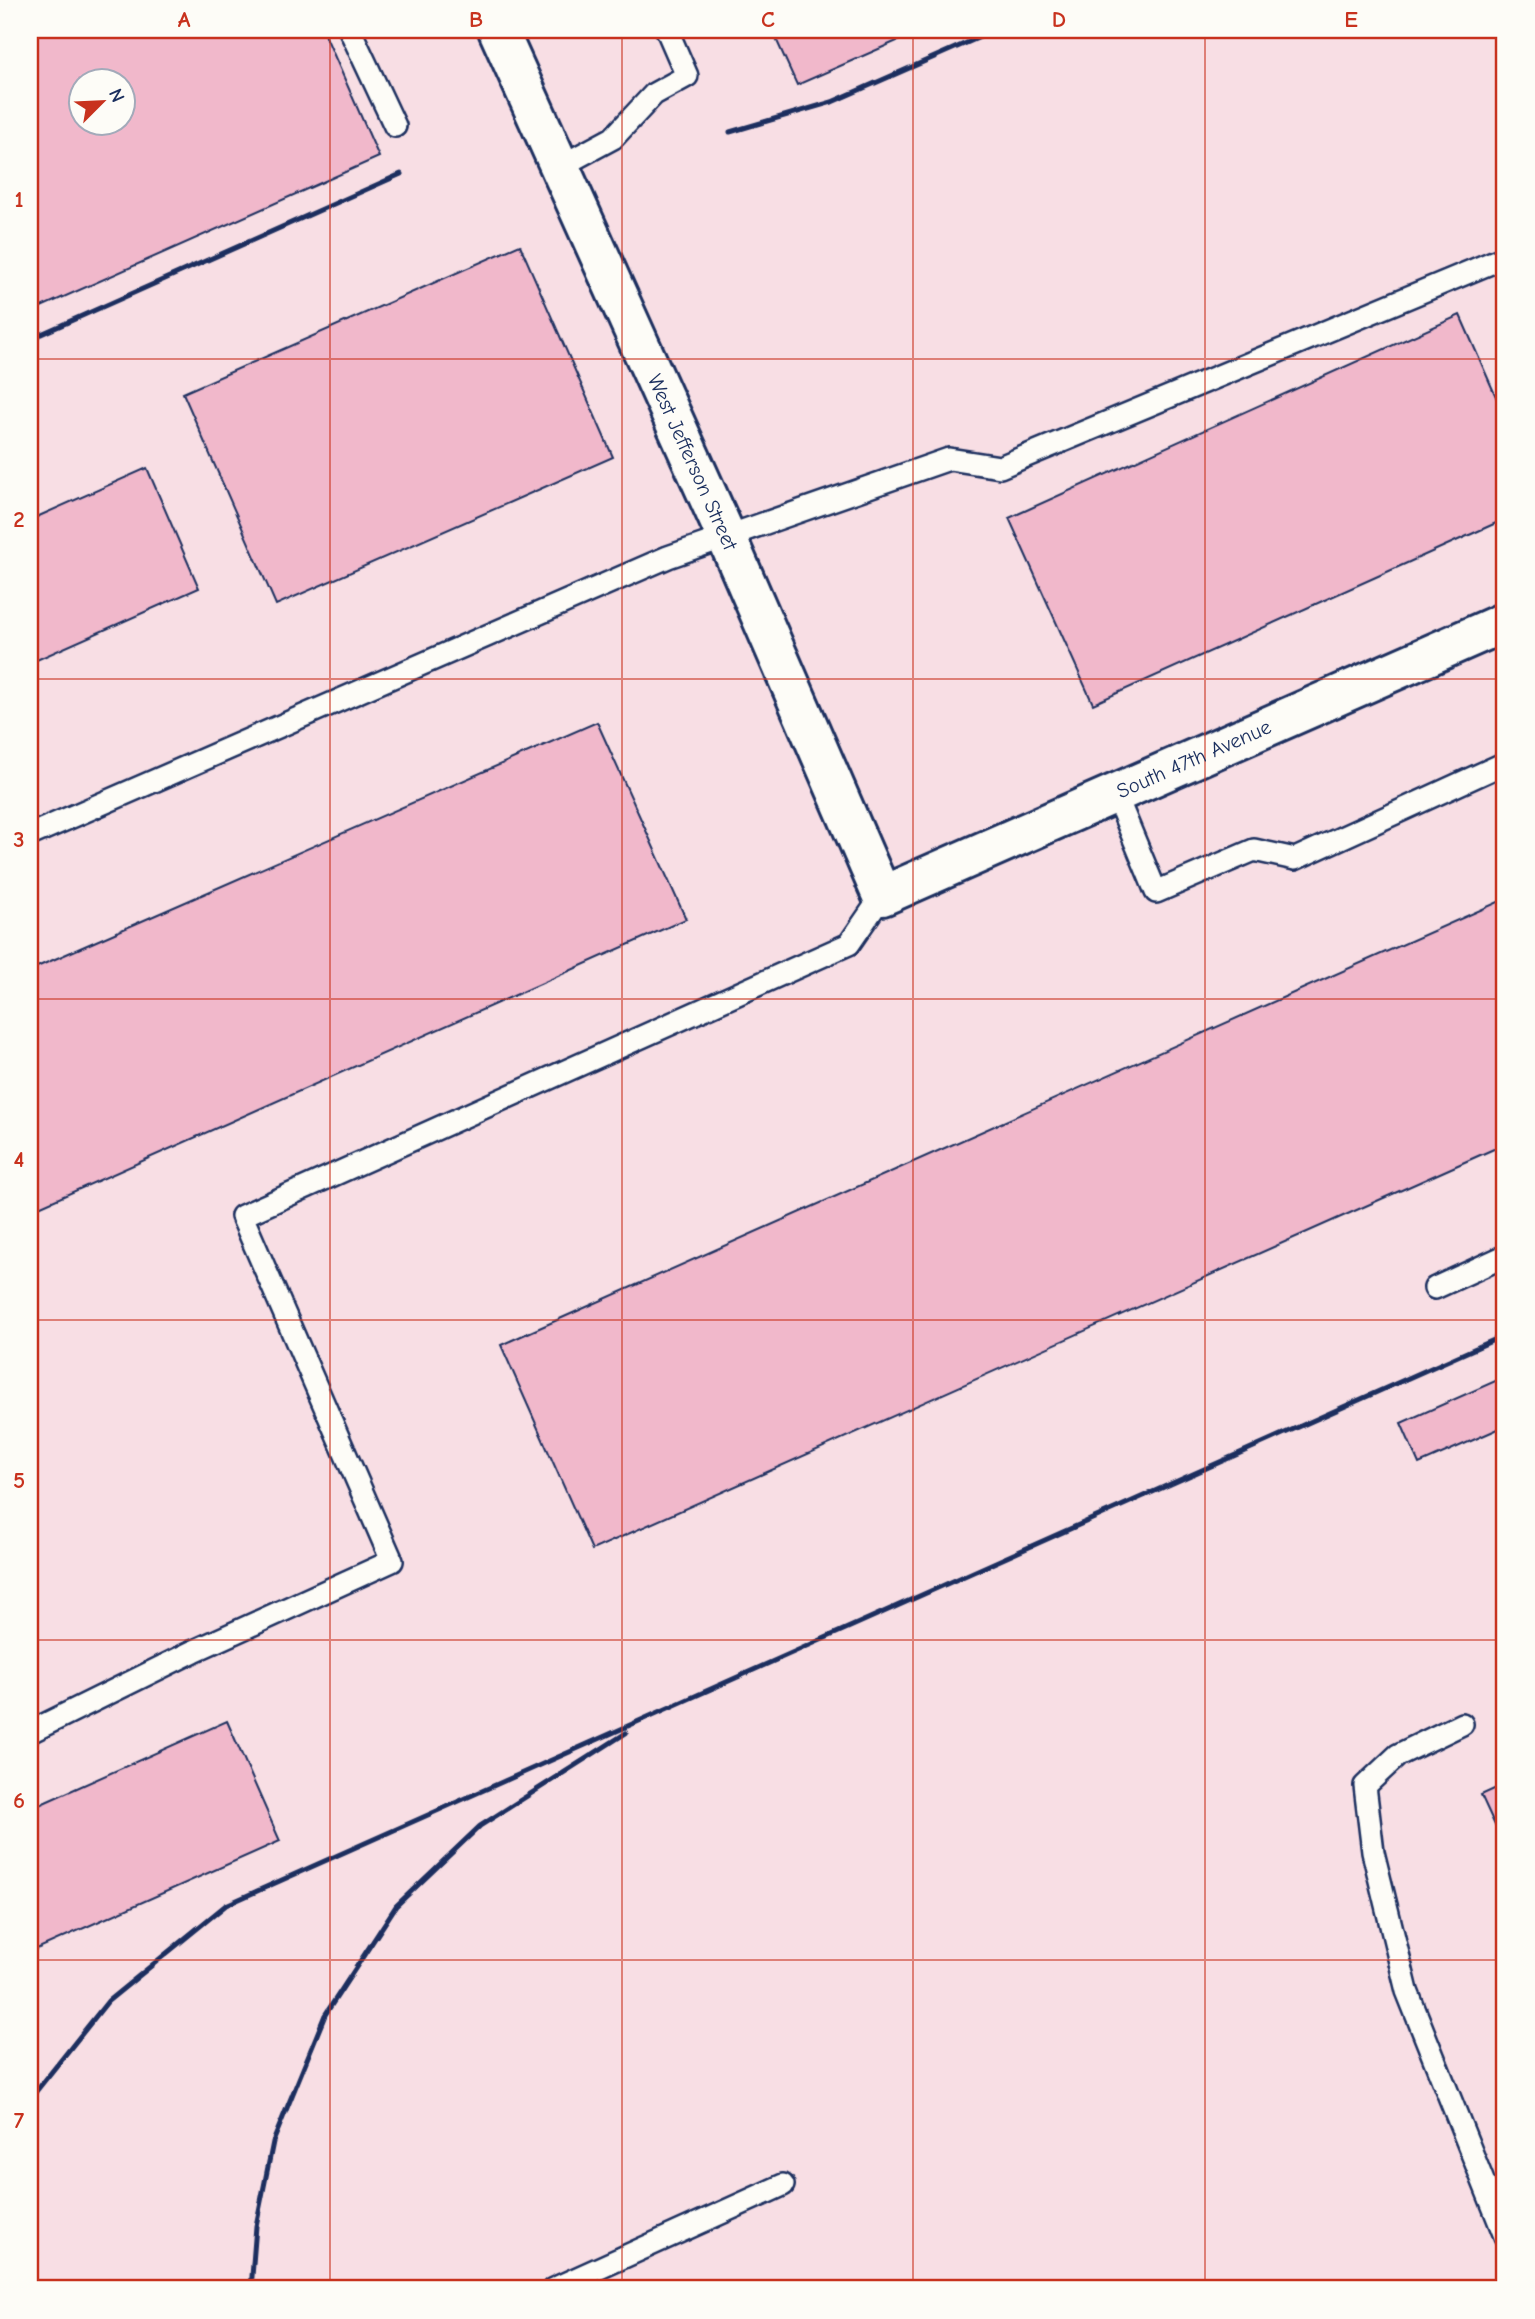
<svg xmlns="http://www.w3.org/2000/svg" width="1535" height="2319" font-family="'Comic Neue',sans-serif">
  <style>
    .built { fill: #f8dee4; fill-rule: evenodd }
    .building { fill: #f1b8cb; stroke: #1b2f5e; stroke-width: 2; fill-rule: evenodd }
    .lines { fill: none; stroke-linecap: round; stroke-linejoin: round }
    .service-casing { stroke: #1b2f5e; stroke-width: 26 }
    .minor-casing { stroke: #1b2f5e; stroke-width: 44 }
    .service { stroke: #fdfcf7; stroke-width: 21 }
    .minor { stroke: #fdfcf7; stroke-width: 38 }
    .rail { stroke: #1b2f5e; stroke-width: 5 }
    .grid { fill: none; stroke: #c8321e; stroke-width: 2; stroke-opacity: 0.55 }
    .labels { text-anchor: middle; stroke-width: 7; stroke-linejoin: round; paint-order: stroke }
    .street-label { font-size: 21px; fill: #1b2f5e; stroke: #fdfcf7 }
    .neatline { fill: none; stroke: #c8321e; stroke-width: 2.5 }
    .grid-label { font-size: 23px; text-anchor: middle; font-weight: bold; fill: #c8321e }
  </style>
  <rect width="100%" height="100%" fill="#fbeeee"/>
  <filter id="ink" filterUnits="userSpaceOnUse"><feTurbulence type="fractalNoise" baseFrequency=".0143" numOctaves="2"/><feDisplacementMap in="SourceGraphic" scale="14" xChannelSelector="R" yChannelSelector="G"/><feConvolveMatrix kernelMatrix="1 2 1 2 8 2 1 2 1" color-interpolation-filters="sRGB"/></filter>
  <g filter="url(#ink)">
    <path class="built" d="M30 30H1505V2289H30ZM80 80H122V122H80Z"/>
    <g class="building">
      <path d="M30 30H323L379 157 30 312ZM80 80H122V122H80Z"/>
      <path d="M772 30H922L797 85Z"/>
      <path d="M520 245 613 457 276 605 183 393Z"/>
      <path d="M1460 315 1505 417V519L1093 704 1009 518Z"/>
      <path d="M147 468 199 588 30 663V520Z"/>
      <path d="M597 722 686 919 30 1211V970Z"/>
      <path d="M1505 899V1144L592 1550 501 1345Z"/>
      <path d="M1502 1378 1505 1386V1426L1419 1464 1401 1423Z"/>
      <path d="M227 1721 280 1841 30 1952V1809Z"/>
      <path d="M1505 1784V1847L1481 1795Z"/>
      <path d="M108 2279 113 2289H86Z"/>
    </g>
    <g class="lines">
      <defs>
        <g id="service">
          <path d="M350 30 395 126"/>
          <path d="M559 167 613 138 654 94 687 76 667 30"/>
          <path d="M1115 793 1156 892 1254 850 1295 859 1505 763"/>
          <path d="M30 835 668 557 949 459 1000 467 1505 257"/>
          <path d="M1435 1288 1505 1256"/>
          <path d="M1462 1724 1398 1755 1365 1786 1373 1852 1407 1991 1505 2236"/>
          <path d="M30 1732 194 1651 392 1561 242 1216 849 944 882 896"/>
          <path d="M553 2289 783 2185"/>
        </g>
        <g id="minor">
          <path id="s1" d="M498 30 726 536 882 896 1505 622"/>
        </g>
      </defs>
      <use href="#service" class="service-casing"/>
      <use href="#minor" class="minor-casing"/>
      <use href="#service" class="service"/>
      <use href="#minor" class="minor"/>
      <g class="rail">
        <path d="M730 132 832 102 996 30"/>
        <path d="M30 339 401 174"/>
        <path d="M30 2099 108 2001 226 1905 1505 1335"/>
        <path d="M251 2289 256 2226 273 2142 325 2015 396 1906 480 1826 626 1733"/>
      </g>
    </g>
  </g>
  <path class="grid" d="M330 30V2289M622 30V2289M913 30V2289M1205 30V2289M30 359H1505M30 679H1505M30 999H1505M30 1320H1505M30 1640H1505M30 1960H1505"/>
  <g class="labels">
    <g class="street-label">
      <text dy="7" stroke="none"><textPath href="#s1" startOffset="474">West Jefferson Street</textPath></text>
      <text dy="7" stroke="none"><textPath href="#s1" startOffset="1288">South 47th Avenue</textPath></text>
    </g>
  </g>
  <rect width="1535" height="2319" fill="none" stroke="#fdfcf7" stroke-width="77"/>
  <g transform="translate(102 102) rotate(66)"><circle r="33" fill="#fdfcf7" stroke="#a3aaba" stroke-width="2"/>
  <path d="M0-5L12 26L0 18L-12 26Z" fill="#c8321e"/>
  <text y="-10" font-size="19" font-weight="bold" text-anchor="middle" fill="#1b2f5e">N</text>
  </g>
  <rect x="38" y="38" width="1458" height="2242" class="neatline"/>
  <g class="grid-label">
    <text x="184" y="27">A</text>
    <text x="476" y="27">B</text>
    <text x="768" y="27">C</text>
    <text x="1059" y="27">D</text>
    <text x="1351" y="27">E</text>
    <text x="19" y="207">1</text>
    <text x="19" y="527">2</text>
    <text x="19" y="847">3</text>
    <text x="19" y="1167">4</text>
    <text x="19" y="1488">5</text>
    <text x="19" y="1808">6</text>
    <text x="19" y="2128">7</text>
  </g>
</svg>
